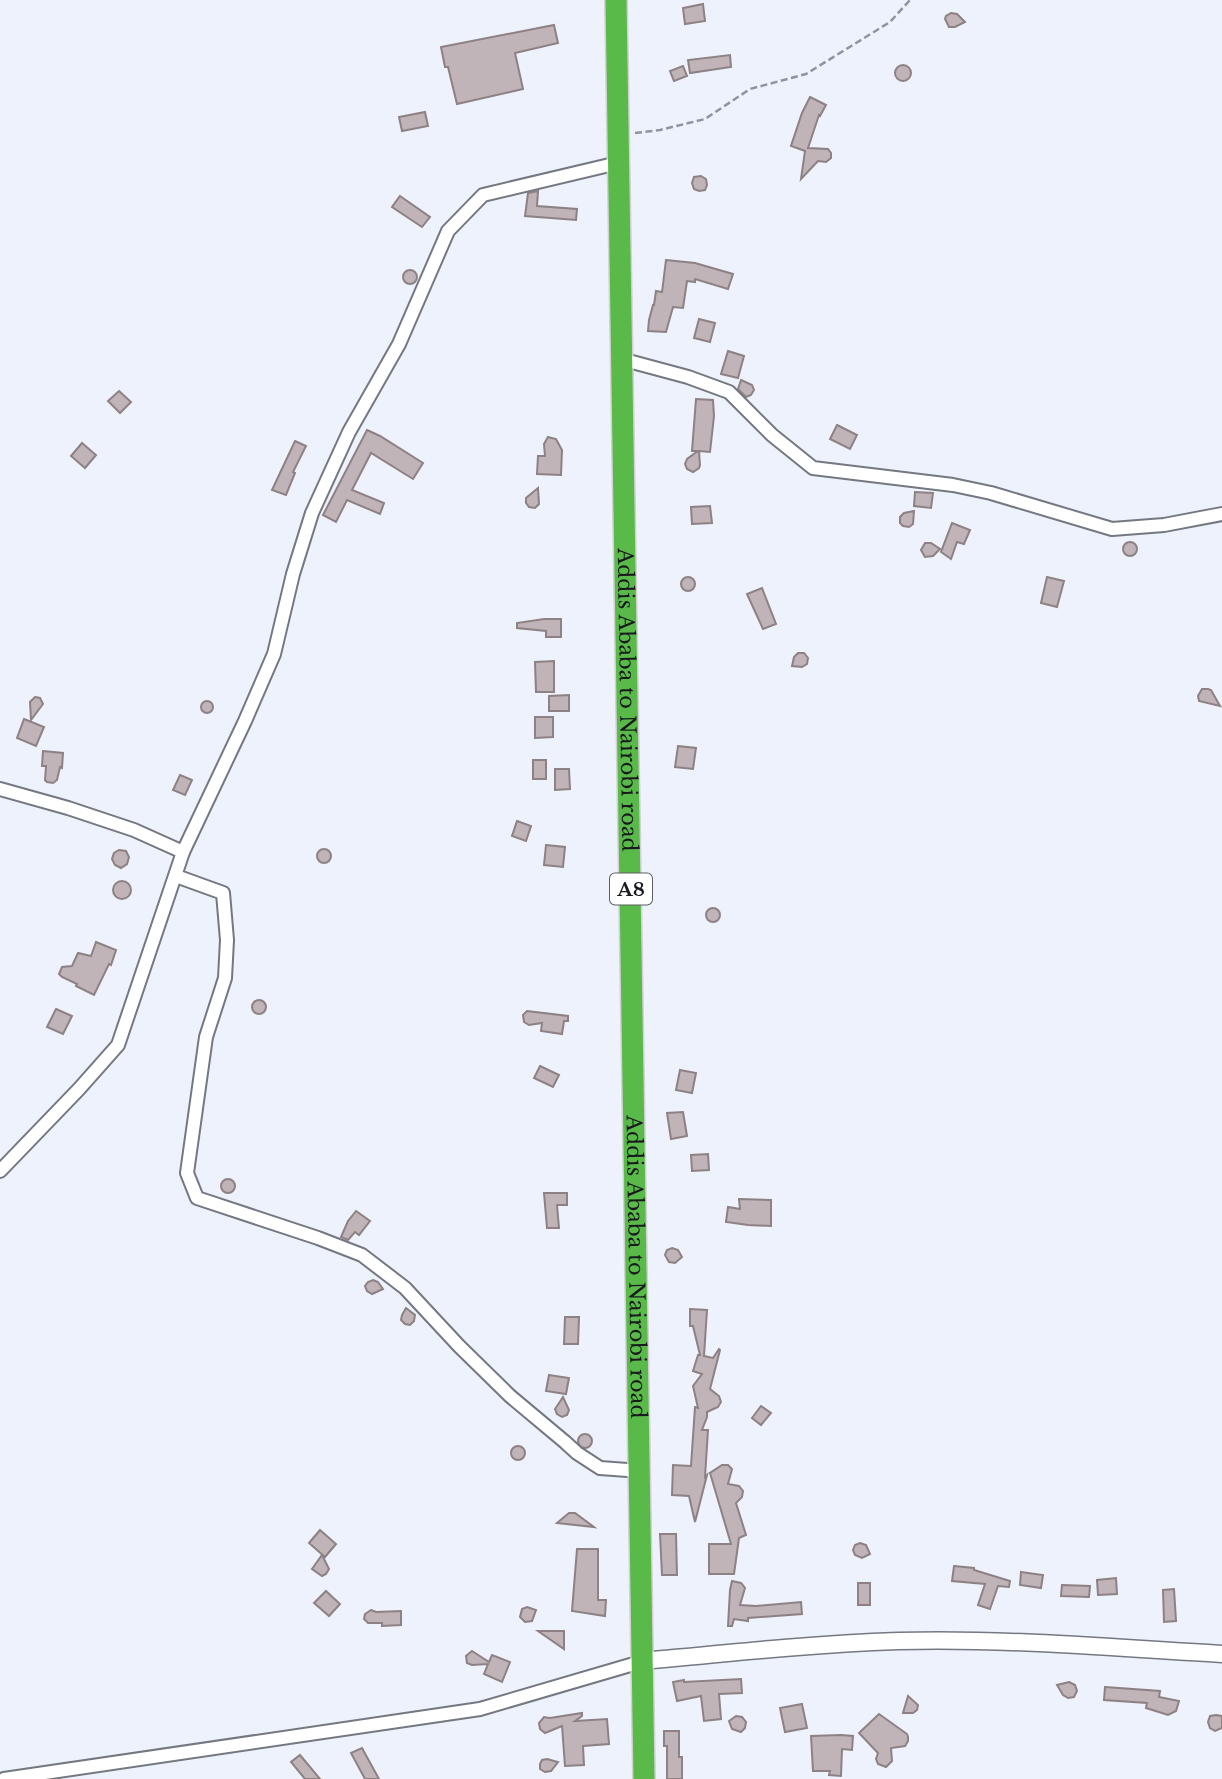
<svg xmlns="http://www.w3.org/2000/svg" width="1222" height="1779" font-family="'Libre Baskerville',serif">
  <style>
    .building { fill: #c1b4b8; stroke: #8d8184; stroke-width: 2 }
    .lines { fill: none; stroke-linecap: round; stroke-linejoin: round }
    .street-casing { stroke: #747881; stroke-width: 16 }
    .secondary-casing { stroke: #747881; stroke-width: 19 }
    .highway-casing { stroke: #d1d1d2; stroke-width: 24 }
    .path { stroke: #90949b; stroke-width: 2.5; stroke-dasharray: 7 3.5; stroke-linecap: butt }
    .street { stroke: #fff; stroke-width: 12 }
    .secondary { stroke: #fff; stroke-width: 16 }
    .highway { stroke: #59b949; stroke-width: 21 }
    .labels { text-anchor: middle; stroke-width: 5; stroke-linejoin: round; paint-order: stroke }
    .shield { fill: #fff; stroke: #5d5f62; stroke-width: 2 }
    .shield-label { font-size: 19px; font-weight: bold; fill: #181a1e }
    .street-label { font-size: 21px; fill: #181a1e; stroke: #fff }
  </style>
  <rect width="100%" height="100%" fill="#edf2fc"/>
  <g class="building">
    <path d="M703 4 705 21 685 24 683 8Z"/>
    <path d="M951 13 957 14 965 22 955 27H949L945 19 946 16Z"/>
    <path d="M554 25 558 43 515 53 523 89 457 104 448 67H445L441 47Z"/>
    <path d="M730 55 731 67 690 73 688 60Z"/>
    <circle cx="903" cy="73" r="8"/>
    <path d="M683 66 687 76 674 81 670 71Z"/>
    <path d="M810 97 826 105 820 116 819 115 808 148 828 149 831 153V158L826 162 818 161 801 179 805 151 791 146 802 113Z"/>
    <path d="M425 112 428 126 402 131 399 117Z"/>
    <path d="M701 176 706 179 707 185 705 190 699 191 694 189 692 183 694 177Z"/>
    <path d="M538 191 537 206 577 209 576 220 525 216 528 193Z"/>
    <path d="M400 196 430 217 422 227 392 207Z"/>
    <path d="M666 260 695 263 733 274 728 289 695 279V282L687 281 683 308 673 307 666 332 648 331 649 320 653 305H654L656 291 662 292Z"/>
    <circle cx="410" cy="277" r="7"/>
    <path d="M699 319 715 323 710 342 694 338Z"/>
    <path d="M728 351 744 356 738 378 721 374Z"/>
    <path d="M741 380 752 385 754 390 751 395 746 397 738 389Z"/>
    <path d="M119 391 131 402 120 413 108 401Z"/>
    <path d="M696 399 713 400 714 416 710 452 699 451 700 465 699 468 693 472 687 469 685 464 687 459 698 451H692Z"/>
    <path d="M837 425 857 435 850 449 830 439Z"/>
    <path d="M367 430 380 436 423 463 413 479 371 453 352 490 384 503 380 514 347 500 336 522 323 515Z"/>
    <path d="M548 437 556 439 562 450 561 475 537 474 538 456H545L544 444Z"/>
    <path d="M295 441 306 446 293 472 295 473 286 495 272 490Z"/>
    <path d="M82 443 96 455 85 468 71 456Z"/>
    <path d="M538 488 539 504 535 508 529 507 526 503V498Z"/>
    <path d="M915 492 933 493 931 508 914 506Z"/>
    <path d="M710 506 712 523 692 524 691 507Z"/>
    <path d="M914 511 913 524 909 527 903 526 900 523V517L904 513Z"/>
    <path d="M952 523 970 530 964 544 957 542 951 559 941 552Z"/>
    <circle cx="1130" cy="549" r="7"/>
    <path d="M925 543H931L940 549 933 556 925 557 921 550Z"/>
    <circle cx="688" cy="584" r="7"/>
    <path d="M1047 577 1064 581 1057 607 1041 603Z"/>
    <path d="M762 588 776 624 763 629 747 594Z"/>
    <path d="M544 619H561V637H546V631L517 628V623Z"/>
    <path d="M798 653H804L808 658 807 664 802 667 792 666 794 657Z"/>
    <path d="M554 661V692H536L535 662Z"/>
    <path d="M1202 689H1208L1211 690 1220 706 1199 701 1198 696Z"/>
    <path d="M569 695V711H549V696Z"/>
    <path d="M35 697 40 698 43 704 31 720 30 702Z"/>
    <circle cx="207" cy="707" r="6"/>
    <path d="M535 717H553V737L535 738Z"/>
    <path d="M24 719 44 727 36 746 17 738Z"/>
    <path d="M678 746 696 748 693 769 675 767Z"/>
    <path d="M43 751 63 753 62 768 60 767 57 780 53 783 47 782 45 780 46 766H42Z"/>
    <rect x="533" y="760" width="13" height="19"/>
    <path d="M555 769H569L570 789 555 790Z"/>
    <path d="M180 775 192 780 185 795 173 790Z"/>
    <path d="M517 821 531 826 526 841 512 836Z"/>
    <path d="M546 845 565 847 563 867 544 865Z"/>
    <circle cx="324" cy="856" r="7"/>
    <path d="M119 850 126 851 129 857 127 864 121 868 115 865 112 859 114 853Z"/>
    <circle cx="122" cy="890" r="9"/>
    <circle cx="713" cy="915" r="7"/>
    <path d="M96 942 116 950 111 965 109 964 94 995 76 986 77 984 62 977 59 974 62 967 72 966 78 953 91 956Z"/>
    <circle cx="259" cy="1007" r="7"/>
    <path d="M56 1009 72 1016 63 1034 47 1027Z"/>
    <path d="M527 1011 568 1016V1021H564L562 1034 541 1031 542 1023 529 1025 524 1022 523 1015Z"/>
    <path d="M540 1066 559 1075 553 1087 534 1078Z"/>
    <path d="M680 1070 696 1073 692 1093 676 1090Z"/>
    <path d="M683 1112 687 1136 671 1139 667 1113Z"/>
    <path d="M708 1154 709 1170 692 1171 691 1155Z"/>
    <circle cx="228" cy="1186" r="7"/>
    <path d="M544 1193H567V1205H557L559 1228H547Z"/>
    <path d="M739 1199 771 1200V1226L748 1225 726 1222 728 1207 740 1209Z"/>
    <path d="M356 1211 370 1221 359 1235 355 1232 348 1240 341 1237 348 1221Z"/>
    <path d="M672 1248 678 1250 682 1257 675 1263 669 1262 665 1255 667 1250Z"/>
    <path d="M373 1280 378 1282 383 1289 372 1294 367 1291 365 1286 368 1282Z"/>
    <path d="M406 1308 415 1315 414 1321 410 1325 405 1324 401 1320 402 1315Z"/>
    <path d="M690 1309 707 1310 704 1356 713 1358 719 1349 720 1350 710 1389 719 1396 721 1402 718 1407 707 1412V1417L702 1430H708L705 1477 707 1475 695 1522 689 1496 672 1495 673 1465 691 1466 695 1407 698 1408 693 1386 702 1374 693 1371 698 1355H700L693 1326H690Z"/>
    <path d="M565 1317H579L578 1344H564Z"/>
    <path d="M549 1375 569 1378 566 1394 546 1391Z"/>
    <path d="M563 1397 569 1410 567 1415 562 1417 557 1414 555 1409Z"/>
    <path d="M761 1406 771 1413 761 1425 752 1418Z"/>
    <circle cx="585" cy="1441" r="7"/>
    <circle cx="518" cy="1453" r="7"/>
    <path d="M722 1465H728L732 1469 728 1484 739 1486 743 1491 742 1497 736 1503 746 1535 739 1538 734 1574H709V1544H731L710 1473Z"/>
    <path d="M569 1513H575L594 1527 557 1523Z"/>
    <path d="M320 1530 336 1544 325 1557 309 1543Z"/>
    <path d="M660 1534H676L677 1575H662Z"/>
    <path d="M860 1543 866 1545 870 1554 862 1558 855 1555 853 1550 855 1545Z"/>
    <path d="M577 1549H598V1600H606L605 1616 572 1611Z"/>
    <path d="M322 1555 329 1569 326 1574 322 1576 312 1569Z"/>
    <path d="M954 1566 974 1568V1570L1010 1581 1009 1587 998 1586 990 1609 978 1605 985 1584 952 1581Z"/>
    <path d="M1021 1572 1043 1575 1041 1588 1020 1585Z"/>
    <path d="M1116 1578 1117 1594 1098 1595 1097 1580Z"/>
    <path d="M732 1581 741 1583 745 1588 740 1605 756 1606 801 1602 802 1614 748 1618V1621L734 1619 732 1626H728L730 1590Z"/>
    <rect x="858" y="1583" width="12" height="22"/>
    <path d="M1062 1585 1090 1586 1089 1597 1061 1596Z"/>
    <path d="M1174 1589 1176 1621 1164 1622 1163 1590Z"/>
    <path d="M326 1591 340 1604 329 1616 314 1603Z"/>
    <path d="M527 1607 536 1610 532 1621 525 1622 520 1617 522 1609Z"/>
    <path d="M371 1610 376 1612 401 1611V1625L382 1626V1623H368L364 1619 365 1614Z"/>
    <path d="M538 1631H564V1649Z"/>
    <path d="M472 1651 489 1662 492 1655 510 1662 502 1682 484 1674 488 1664 472 1665 467 1663 466 1656Z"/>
    <path d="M741 1679 742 1693 719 1694 721 1719 704 1721 701 1696 677 1701 673 1682 684 1680V1682Z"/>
    <path d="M1069 1682 1075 1685 1077 1691 1074 1697 1068 1698 1063 1695 1057 1685Z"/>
    <path d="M1105 1687 1160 1691 1159 1697 1179 1701 1176 1711 1168 1715 1146 1708 1147 1703 1104 1700Z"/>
    <path d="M908 1696 918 1705 917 1710 913 1713H903Z"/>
    <path d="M802 1704 807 1728 785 1732 780 1708Z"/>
    <path d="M582 1713V1716L575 1721 607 1719 609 1744 583 1746 584 1765 565 1766 562 1726 545 1733 540 1729 539 1723 544 1717 550 1718Z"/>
    <path d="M879 1714 907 1734 908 1737V1741L905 1746 891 1748 892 1761 886 1767 878 1764 876 1759 878 1753 859 1733Z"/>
    <path d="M1216 1715 1222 1716V1728L1215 1731 1210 1728 1208 1722 1210 1716Z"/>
    <path d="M736 1716 742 1717 746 1722 745 1728 741 1732 732 1729 729 1721Z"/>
    <path d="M664 1731H679V1757H682V1779H667V1746H664Z"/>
    <path d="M841 1735 853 1736 852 1750 842 1749 841 1776 829 1775 830 1771H813L811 1736Z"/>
    <path d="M362 1748 379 1779H365L351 1753Z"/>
    <path d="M300 1755 320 1779H305L291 1762Z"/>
    <path d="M547 1759 558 1762 551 1771 545 1772 540 1769V1764L542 1760Z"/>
  </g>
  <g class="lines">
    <defs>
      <g id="street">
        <path d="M621 359 688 377 729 392 772 435 813 468 953 485 991 493 1112 529 1164 525 1222 514"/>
        <path d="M0 789 68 808 134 830 183 852"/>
        <path d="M176 876 223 893 227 940 225 978 206 1037 187 1173 197 1198 318 1238 362 1255 405 1288 459 1346 510 1396 565 1442 577 1453 600 1468 641 1471"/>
        <path d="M0 1171 79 1089 118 1045 183 852 245 721 274 654 293 574 312 513 349 432 399 344 448 231 483 195 618 163"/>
        <path d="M4 1779 480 1709 644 1661"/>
      </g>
      <path id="secondary" d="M644 1661C728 1653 813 1644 898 1641 1006 1638 1114 1648 1222 1654"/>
      <g id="highway">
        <path id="s1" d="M616 0 644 1779"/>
      </g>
    </defs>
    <use href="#street" class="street-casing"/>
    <use href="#secondary" class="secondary-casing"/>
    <use href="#highway" class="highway-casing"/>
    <path class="path" d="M635 133 660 130 705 119 750 89 806 74 890 22 910 0"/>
    <use href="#street" class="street"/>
    <use href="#secondary" class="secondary"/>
    <use href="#highway" class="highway"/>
  </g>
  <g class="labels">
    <rect class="shield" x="610" y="873.5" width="42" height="31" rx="5"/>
    <g class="shield-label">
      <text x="631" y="896">A8</text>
    </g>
    <g class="street-label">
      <text dy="7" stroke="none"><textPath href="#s1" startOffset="700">Addis Ababa to Nairobi road</textPath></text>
      <text dy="7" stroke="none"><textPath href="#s1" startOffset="1267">Addis Ababa to Nairobi road</textPath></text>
    </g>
  </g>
</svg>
